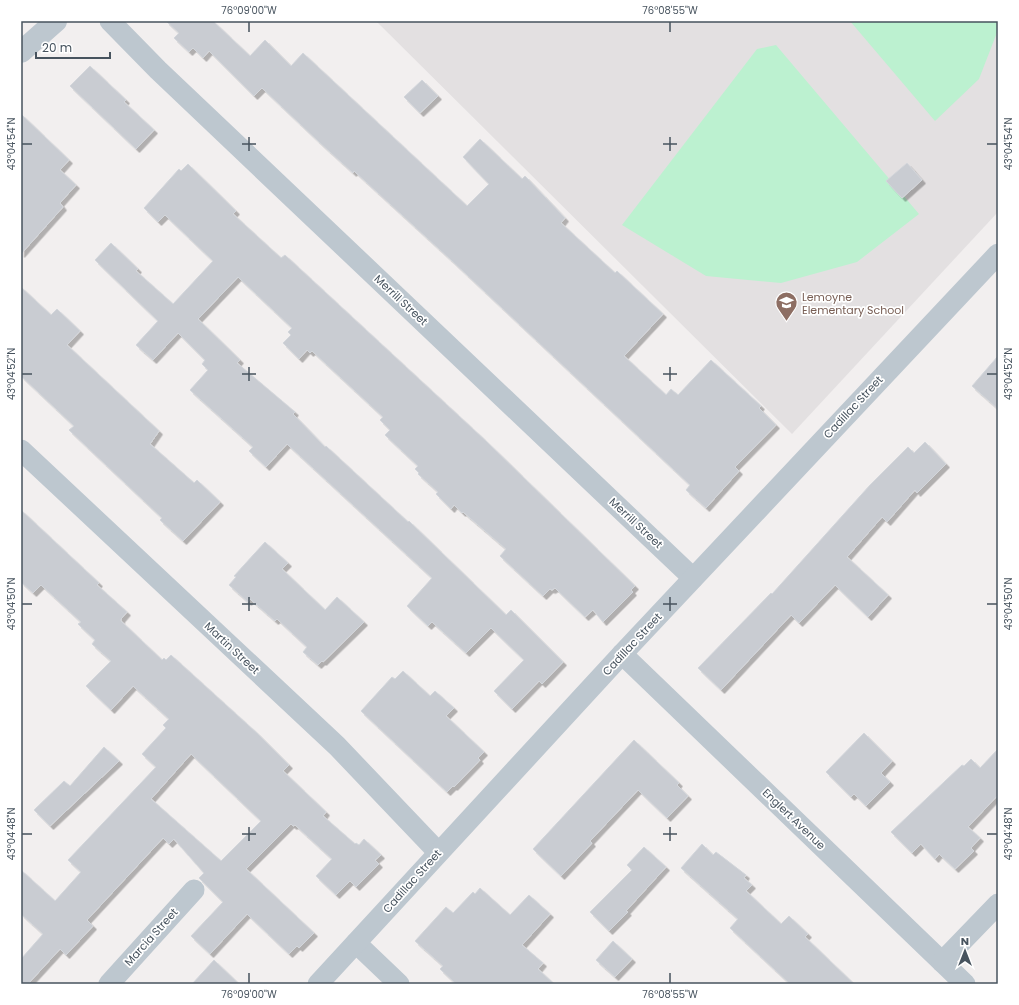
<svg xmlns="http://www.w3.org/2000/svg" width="1019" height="1005" font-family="Poppins,sans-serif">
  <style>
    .education { fill: #e3e0e1 }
    .green { fill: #bcf1d0 }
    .building { fill: #c9ccd2; stroke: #d3d6db; fill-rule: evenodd; filter: url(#shadow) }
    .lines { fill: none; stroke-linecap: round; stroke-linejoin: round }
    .minor { stroke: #bdc7cf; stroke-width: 21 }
    .tertiary { stroke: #bdc7cf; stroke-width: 22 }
    .ticks { fill: none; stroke: #47535e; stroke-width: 1.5 }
    .labels { text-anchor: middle; stroke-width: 3.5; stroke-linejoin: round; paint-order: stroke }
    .education-label { font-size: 11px; fill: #785e54; stroke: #fff; text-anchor: start }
    .street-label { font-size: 11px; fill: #47535e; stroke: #fff }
    .neatline { fill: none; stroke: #47535e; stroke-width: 1.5 }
    .ticks-label { font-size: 10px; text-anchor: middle; fill: #47535e }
  </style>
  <defs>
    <filter id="shadow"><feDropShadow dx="3.5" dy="3.5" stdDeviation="0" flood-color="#0004"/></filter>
  </defs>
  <rect width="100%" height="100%" fill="#f2efef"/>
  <path class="education" d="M376 21H998V212L792 434Z"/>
  <g class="green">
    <path d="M850 21H998V30L979 79 935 121Z"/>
    <path d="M776 45 919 214 857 262 781 283 706 276 622 225 757 49Z"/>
  </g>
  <g class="building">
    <path d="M166 21H213L250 56 265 40 291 66 303 53 467 206 489 184 463 157 480 139 522 179 525 176 565 218 561 223 615 273 617 271 663 314 624 356 666 395 671 389 678 395 711 360 761 406 759 408 776 425 735 467 739 471 706 508 686 490 690 485 451 260 354 171 353 173 319 142 262 88 254 96 209 51 203 58 193 48 189 52 174 38 179 33Z"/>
    <path d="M90 66 126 100 124 102 154 130 136 149 70 86Z"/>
    <path d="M422 80 438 96 420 113 404 97Z"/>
    <path d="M21 114 69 160 60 170 76 185 60 203 63 207 21 254Z"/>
    <path d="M907 163 922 180 902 198 886 181Z"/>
    <path d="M188 164 236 211 233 214 281 258 285 255 486 441 635 586 631 590 633 592 603 622 593 610 585 617 555 588 552 590 550 589 543 596 500 556 506 549 463 512 462 513 454 505 451 509 436 494 438 492 418 474 419 473 415 469 418 466 385 435 390 430 380 420 383 417 312 351 310 353 307 350 299 359 283 343 291 335 288 332 292 328 238 277 198 319 240 360 237 363 295 412 293 414 325 447 326 446 408 522 409 521 506 615 511 610 563 662 542 684 539 681 512 709 494 691 524 660 491 628 466 653 432 622 428 626 407 606 432 578 287 444 266 467 249 451 253 447 190 390 208 370 202 364 205 360 178 333 153 360 136 345 158 321 95 260 111 243 138 269 136 271 173 304 213 261 165 215 158 222 144 208 179 169 181 171Z"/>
    <path d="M21 287 51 315 57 309 80 331 67 345 159 431 150 444 194 483 197 480 220 502 183 541 160 520 162 518 69 430 74 426 21 376Z"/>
    <path d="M998 356V409L972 386Z"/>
    <path d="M925 442 946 464 917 493 915 490 887 522 882 517 847 557 888 595 868 617 835 585 799 623 791 615 721 690 698 668 771 593 772 594 870 485 908 447 914 453Z"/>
    <path d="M21 510 99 583 97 585 127 612 121 619V621L162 660 164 658 166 660 171 655 258 734 289 765 283 771 326 812 323 816 355 844 356 843 359 845 364 839 381 855 375 860 379 864 356 887 350 881 336 895 316 876 332 859 295 825 293 826 291 824 246 869 314 933 299 948 297 946 289 954 247 914 210 954 191 936 223 902 199 878 204 873 174 839 169 844 163 838 87 920 93 926 66 955 60 949 28 984H21V959L43 934 21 914V870L55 901 81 872 68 860 156 767 142 754 166 728 163 725 169 719 133 686 111 710 86 686 111 661 92 644 95 640 78 624 81 622 41 585 33 593 21 582ZM191 754 261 821 221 861 151 799Z"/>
    <path d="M265 542 288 563 282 569 325 610 337 597 364 622 323 662 322 661 318 665 303 652 307 647 277 619 275 621 250 599 248 602 229 585 236 577 234 576Z"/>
    <path d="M403 671 430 696 435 691 454 708 446 716 484 752 478 758 480 760 454 787 453 786 447 792 361 711 392 677 395 679Z"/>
    <path d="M864 733 892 761 881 773 890 782 866 806 854 794 851 797 826 772Z"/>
    <path d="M634 740 679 783 677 785 688 796 667 818 638 790 590 841 592 843 561 876 533 849Z"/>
    <path d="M104 747 119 761 50 826 34 810 64 781 70 786Z"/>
    <path d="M998 749V795L968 827 980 838 971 848 974 851 955 869 939 854 935 859 921 844 912 853 891 832 962 765 964 766 971 759 980 768Z"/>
    <path d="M702 844 713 855 716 852 746 875 744 878 752 885 746 891 781 924 789 916 808 934 805 937 854 984H790L730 928 738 919 681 868Z"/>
    <path d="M644 847 666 867 626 911 628 912 609 931 590 912 632 870 627 865Z"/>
    <path d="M480 888 510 915 529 895 550 914 522 945 543 963 538 969 554 984H456L440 969 443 966 415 941 446 907 453 913 473 892 475 894Z"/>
    <path d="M613 941 632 959 615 977 596 960Z"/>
    <path d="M214 960 239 984H192Z"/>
  </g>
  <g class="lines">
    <g class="minor">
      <path d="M110 21 158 70 693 578"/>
      <path d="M21 450 337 746 438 852"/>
      <path d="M622 654 965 984"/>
      <path d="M356 943 399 984"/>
      <path d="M942 962 998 904"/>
      <path d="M109 984 194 890"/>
      <path d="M318 984 622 654 998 254"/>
    </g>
    <path class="tertiary" d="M21 52 56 21"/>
  </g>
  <path class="ticks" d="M249 22V32M670 22V32M249 137V151M670 137V151M22 144H32M242 144H256M663 144H677M987 144H997M249 367V381M670 367V381M22 374H32M242 374H256M663 374H677M987 374H997M249 597V611M670 597V611M22 604H32M242 604H256M663 604H677M987 604H997M249 827V841M670 827V841M22 834H32M242 834H256M663 834H677M987 834H997M249 973V983M670 973V983"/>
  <defs>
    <symbol id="school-pin" viewBox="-11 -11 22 30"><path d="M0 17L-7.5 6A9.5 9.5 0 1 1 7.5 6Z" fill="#8d6e63" stroke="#fff"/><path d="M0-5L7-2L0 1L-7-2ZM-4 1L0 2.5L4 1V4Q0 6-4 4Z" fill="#fff"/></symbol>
  </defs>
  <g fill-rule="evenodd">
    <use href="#school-pin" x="774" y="290" width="25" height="34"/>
  </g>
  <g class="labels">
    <g class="education-label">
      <text x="802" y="301">Lemoyne<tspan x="802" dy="13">Elementary School</tspan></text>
    </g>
    <g class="street-label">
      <text transform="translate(401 300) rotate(43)" y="4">Merrill Street</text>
      <text transform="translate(853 407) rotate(-47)" y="4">Cadillac Street</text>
      <text transform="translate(636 523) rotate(43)" y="4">Merrill Street</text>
      <text transform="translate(632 644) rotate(-47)" y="4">Cadillac Street</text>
      <text transform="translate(232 648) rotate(43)" y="4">Martin Street</text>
      <text transform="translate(794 819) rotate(44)" y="4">Englert Avenue</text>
      <text transform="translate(412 881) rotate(-48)" y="4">Cadillac Street</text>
      <text transform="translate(151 937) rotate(-48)" y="4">Marcia Street</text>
    </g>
  </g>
  <rect width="1019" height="1005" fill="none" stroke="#ffffff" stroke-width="44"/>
  <g transform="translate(965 951)" stroke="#ffffff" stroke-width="3" paint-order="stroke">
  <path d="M0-3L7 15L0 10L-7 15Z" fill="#47535e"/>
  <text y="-6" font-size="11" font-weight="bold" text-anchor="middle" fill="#47535e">N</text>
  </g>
  <path d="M36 52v6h74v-6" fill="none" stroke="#47535e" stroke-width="2"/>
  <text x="42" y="52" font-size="12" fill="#47535e" stroke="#ffffff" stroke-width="3" paint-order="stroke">20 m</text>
  <rect x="22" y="22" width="975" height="961" class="neatline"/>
  <g class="ticks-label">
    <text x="249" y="14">76°09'00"W</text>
    <text x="670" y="14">76°08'55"W</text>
    <text transform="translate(11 144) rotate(-90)" y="4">43°04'54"N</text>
    <text transform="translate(1008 144) rotate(-90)" y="4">43°04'54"N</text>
    <text transform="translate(11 374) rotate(-90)" y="4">43°04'52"N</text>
    <text transform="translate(1008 374) rotate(-90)" y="4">43°04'52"N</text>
    <text transform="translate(11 604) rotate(-90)" y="4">43°04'50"N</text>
    <text transform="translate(1008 604) rotate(-90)" y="4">43°04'50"N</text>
    <text transform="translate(11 834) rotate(-90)" y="4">43°04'48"N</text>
    <text transform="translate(1008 834) rotate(-90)" y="4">43°04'48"N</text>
    <text x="249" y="998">76°09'00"W</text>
    <text x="670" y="998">76°08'55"W</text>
  </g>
</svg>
